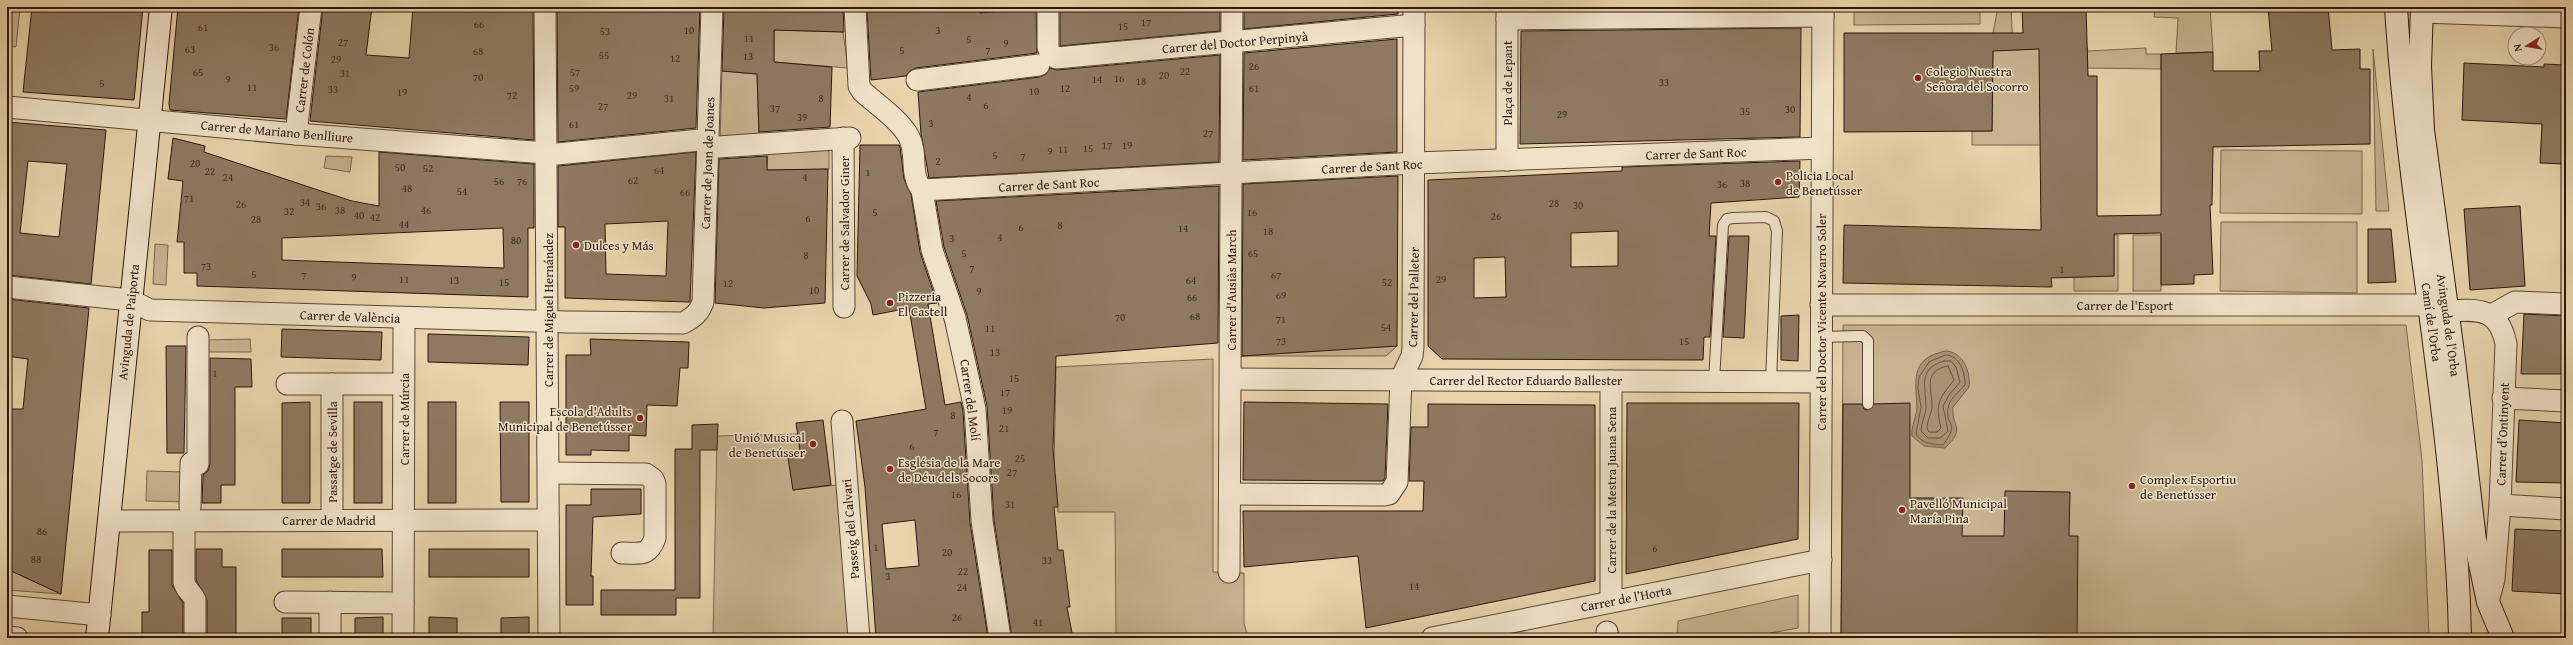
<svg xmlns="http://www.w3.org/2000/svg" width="2573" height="645" font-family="'Gentium Book Plus',serif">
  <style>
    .green { fill: #c8b390; stroke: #7b6550 }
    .water { fill: #a99375; stroke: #78614c }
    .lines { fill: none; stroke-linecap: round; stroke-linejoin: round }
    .shore { stroke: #6c5542; stroke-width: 1 }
    .building { fill: #8f7960; stroke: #2e170f; fill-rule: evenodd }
    .lane-casing { stroke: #5c4636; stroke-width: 12 }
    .street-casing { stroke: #5c4636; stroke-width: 23 }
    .secondary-casing { stroke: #2e170f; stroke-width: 24 }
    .lane { stroke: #f0e2c8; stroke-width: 10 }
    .street { stroke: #f0e2c8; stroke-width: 21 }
    .secondary { stroke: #f0e2c8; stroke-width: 22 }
    .poi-dot { fill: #8f2418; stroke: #f0e2c8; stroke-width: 1.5 }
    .labels { text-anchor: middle; stroke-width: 3; stroke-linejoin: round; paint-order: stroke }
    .number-label { font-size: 11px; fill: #463023 }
    .street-label { font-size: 13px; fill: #2e170f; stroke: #f0e2c8 }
    .poi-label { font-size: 13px; fill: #2e170f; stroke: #f0e2c8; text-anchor: start }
  </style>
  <rect width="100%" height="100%" fill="#e8d3aa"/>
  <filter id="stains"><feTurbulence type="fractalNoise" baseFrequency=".005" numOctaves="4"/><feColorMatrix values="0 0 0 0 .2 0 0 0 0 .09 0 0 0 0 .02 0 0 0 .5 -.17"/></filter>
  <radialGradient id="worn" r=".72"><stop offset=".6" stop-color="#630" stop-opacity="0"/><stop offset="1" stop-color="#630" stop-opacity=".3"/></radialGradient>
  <g class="green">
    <path d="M7 7H20L16 47 7 46Z"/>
    <path d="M1854 7H1980V24L1854 25Z"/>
    <path d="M1998 7H2011L2013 50 2087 47 2088 51 2146 48V54H2161V69L2086 68 2040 145H1972V131H1992L1993 33Z"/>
    <path d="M2155 7H2210L2213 52 2176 53 2178 18 2154 17Z"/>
    <path d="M774 30 843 32 848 68 774 62Z"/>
    <path d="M2373 49 2389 211H2376Z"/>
    <path d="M722 71 757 74 759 139 720 141Z"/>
    <path d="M829 145V169L767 170 768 149Z"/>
    <path d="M2221 150 2362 151V214L2220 213Z"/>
    <path d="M326 156 352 157 350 172 324 168Z"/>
    <path d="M2221 222H2357V293L2220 291Z"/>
    <path d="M2114 235H2118V291H2074V277L2114 276Z"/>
    <rect x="2133" y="235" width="28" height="56"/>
    <path d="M155 244 168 245 166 285 153 284Z"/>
    <path d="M1843 325H2406L2422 460 2429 638H1841Z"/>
    <path d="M250 339 251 352H205V340Z"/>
    <path d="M1397 346 1386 356H1241Z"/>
    <path d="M1213 359V572L1244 573V623L1248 638H1116L1115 512H1058L1054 469 1056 367Z"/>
    <path d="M798 434 801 457 789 458 793 490 837 485 852 638H713L717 436Z"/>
    <path d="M147 471 188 472 187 502 146 501Z"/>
    <path d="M7 569 61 594 7 590Z"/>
    <path d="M1798 595V628L1754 636 1753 638H1677L1678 621Z"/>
  </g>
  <path class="water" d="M1946 351C1963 352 1971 372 1969 387L1953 407C1951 428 1967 427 1945 448L1924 446 1912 436C1911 425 1917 416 1917 406 1915 378 1911 358 1946 351Z"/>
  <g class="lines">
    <g class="shore">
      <path d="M1946 355C1960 356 1965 372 1965 385 1959 392 1950 398 1948 408 1945 428 1961 421 1943 445 1933 444 1922 444 1916 434L1921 407 1918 388 1919 377 1929 362Z"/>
      <path d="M1944 361H1951L1956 367 1960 382 1949 395 1943 406 1948 431 1940 438H1928L1921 431C1921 423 1926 415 1926 407 1926 386 1917 369 1944 361Z"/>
      <path d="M1948 366 1954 380C1939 399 1935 403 1941 428L1937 432H1929C1924 427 1931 415 1932 408 1933 391 1921 371 1948 366Z"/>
    </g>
  </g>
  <g class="building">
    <path d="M32 7H143L134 100 23 92Z"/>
    <path d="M178 7H299L286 119 170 110 169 104Z"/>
    <path d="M323 7H372L366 55 409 58 413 7H533L534 140 310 121Z"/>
    <path d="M557 7H700L696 128 558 142Z"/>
    <path d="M724 7H843L844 32 774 30V62L832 67 830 127 759 132 757 74 722 71Z"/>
    <path d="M919 7H980V13L1013 10V7H1036L1037 53 916 68 910 71 906 76 871 80 867 11Z"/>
    <path d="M1060 7H1220V31L1060 46Z"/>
    <path d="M1244 7H1398V14L1244 29Z"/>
    <path d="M2022 7H2086L2088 76H2097V216L2161 215V54L2213 52V71H2260L2259 51H2272L2268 7H2328L2332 50 2360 49V69H2370V144L2213 147 2212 205H2210L2213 274 2194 275V284L2161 285V233L2114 234V276L2051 278 2052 287 1843 283 1844 225 2041 230 2039 49 1993 51 1992 131 1844 132V33H2023Z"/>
    <path d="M1801 28 1800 137 1520 144 1521 31Z"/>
    <path d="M1397 39V152L1243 160 1244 53Z"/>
    <path d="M1220 55 1219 162 929 178 921 134 918 92 1040 77 1046 74 1050 68 1057 70Z"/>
    <path d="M2464 63 2544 67V64L2566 65V164L2540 163 2542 124 2462 120Z"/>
    <path d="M7 122 106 130 91 284 7 275ZM28 161 67 164 59 237 20 233Z"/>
    <path d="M173 138 205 146 204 152 315 189 352 201 379 206V152L534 164V228H528V297L197 286V273H184V242H177L183 181 168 179ZM503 228 504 268 282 260V238Z"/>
    <path d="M860 145H899L900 147 904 179 911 194 920 252 937 303 928 304 945 405 961 402 963 411 970 523 988 638H876L865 487 856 421 926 409 909 308 873 315 871 304 857 276ZM915 520 919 566 886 569 882 524Z"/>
    <path d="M696 152 690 302 565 298V227H558V166ZM668 221 666 276 606 274 605 224Z"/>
    <path d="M767 156V170L828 169 825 303 764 308 715 303 719 159Z"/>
    <path d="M1800 161 1799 197 1711 203 1709 236H1716L1710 337H1704L1703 360 1442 359 1428 346V180L1622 171V167ZM1618 231V266L1571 267V233ZM1505 257 1506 297 1474 298V258Z"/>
    <path d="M1398 176 1397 346 1242 356 1243 184Z"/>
    <path d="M1219 186 1218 343 1056 356 1053 449 1058 507H1054L1058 550H1063L1070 607H1067L1073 638H1012L994 520 987 406 967 315 944 247 936 201Z"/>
    <path d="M2520 206 2525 286 2470 290 2464 209Z"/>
    <path d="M2368 229H2391L2396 282 2368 283Z"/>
    <path d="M1729 236H1749L1744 338 1723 337Z"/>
    <path d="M7 299 89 308 61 594 7 569V409H23L28 359 7 356Z"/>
    <path d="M2524 314 2566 316V374H2521Z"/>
    <path d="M1799 315 1798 361 1781 360V316Z"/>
    <path d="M282 329 382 332 381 360 281 357Z"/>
    <path d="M428 334 529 337 528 365 428 362Z"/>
    <path d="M590 339 689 342 688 368H680L677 406 647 405 646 436 629 435V451L591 450V455H566V355H591Z"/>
    <path d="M166 346H186L184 453H167Z"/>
    <path d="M210 358 251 359 252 387H235V485H221V503H202L203 475 208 471 210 464Z"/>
    <path d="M310 402V503H282V403Z"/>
    <rect x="354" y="402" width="28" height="101"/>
    <rect x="428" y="402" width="28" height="101"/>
    <path d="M500 402H529V502H501Z"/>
    <path d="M1244 402 1388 404 1385 478 1383 481 1243 480Z"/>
    <path d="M1627 403H1799L1798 539 1626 574Z"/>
    <path d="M1910 403V498H1963L1962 536H2004L2005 491 2070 492 2069 536H2078L2077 638H1841L1843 404H1862L1864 409 1868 410 1874 404Z"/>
    <path d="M1428 404 1595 405V581L1366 628 1358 556 1244 567 1243 511H1423L1424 481H1409L1411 427H1428Z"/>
    <path d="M823 420 831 485 793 490 788 458 801 457 796 423Z"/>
    <path d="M2519 420 2566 423V483L2516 482Z"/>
    <path d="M718 424 717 450H700V598H676V615H601V590H675V449H692V425Z"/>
    <path d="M591 489H641V514L593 517 591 576H593V605H566V505H591Z"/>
    <path d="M2515 529 2566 531V594L2512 591Z"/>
    <path d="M196 549H222V567H236V638H207V600L196 580Z"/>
    <path d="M282 549H382L383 577H282Z"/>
    <rect x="429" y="549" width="100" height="28"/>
    <path d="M149 550H172V585L183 603V638H142V612H149Z"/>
    <path d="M383 617V638H355V618Z"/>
    <path d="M429 617 457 618V638H429Z"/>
    <path d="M529 617V638H501V618Z"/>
    <rect x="282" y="618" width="29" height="20"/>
  </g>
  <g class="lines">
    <defs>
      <g id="lane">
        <path d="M1821 337 1858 336H1863L1868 341V404"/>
        <path d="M1714 381 1723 225 1727 219 1733 218 1766 217 1774 221 1777 231 1771 381"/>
      </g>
      <g id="street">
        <path d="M545 7 549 638"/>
        <path d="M855 7 859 86 862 91C877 105 899 119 909 137 918 154 909 174 922 190L932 250 955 318 975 409 982 521 1000 638"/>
        <path d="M1048 7V47L1050 53 1056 58 1414 25"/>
        <path d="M2422 12 2566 17"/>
        <path d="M1507 19 1823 16"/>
        <path d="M917 80 1039 65"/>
        <path d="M7 107 296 134 546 153"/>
        <path d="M296 134 311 7"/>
        <path d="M843 138 844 307"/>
        <path d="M718 147 850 138"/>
        <path d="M557 154 700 140"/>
        <path d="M1507 160V7"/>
        <path d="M922 190 1415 163 1822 148"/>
        <path d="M7 287 130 300 150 310 567 322 683 323C694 317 699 313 703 302L712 7"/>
        <path d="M1821 305H2430"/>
        <path d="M2447 311C2479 309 2499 308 2506 344L2500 505 2494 579 2488 602"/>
        <path d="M2492 315 2515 302 2566 304"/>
        <path d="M1231 379 1821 382"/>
        <path d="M287 384H403"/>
        <path d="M2503 398 2566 401"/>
        <path d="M842 421 859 638"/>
        <path d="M549 473 646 474 653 479 655 484V538C648 557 640 553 622 553"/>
        <path d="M1230 494 1384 495 1389 494 1397 482 1401 379 1412 356 1413 347 1414 7"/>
        <path d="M2500 505 2566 509"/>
        <path d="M190 507 191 463 198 464V337"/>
        <path d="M332 520V384"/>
        <path d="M109 521 548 520"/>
        <path d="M184 521V582C186 591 192 592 195 600V638"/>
        <path d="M1229 572 1232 7"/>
        <path d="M1611 600V381"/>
        <path d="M285 602 403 603"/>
        <path d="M7 606 100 615"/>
        <path d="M7 637 17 638"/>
        <path d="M330 638V602"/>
        <path d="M403 638 404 318"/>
        <path d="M1432 638 1821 560"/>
        <path d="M1607 638V632"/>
        <path d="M1820 638 1823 7"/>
      </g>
      <g id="secondary">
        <path d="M2396 7C2409 218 2456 426 2460 638"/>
        <path d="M2422 7 2420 66 2423 130 2454 360 2475 540 2488 602 2503 638"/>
        <path d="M97 638 161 7"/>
      </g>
    </defs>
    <use href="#lane" class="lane-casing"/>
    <use href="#street" class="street-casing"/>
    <use href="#secondary" class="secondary-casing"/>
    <use href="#lane" class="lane"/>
    <use href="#street" class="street"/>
    <use href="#secondary" class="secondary"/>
  </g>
  <g class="poi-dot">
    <circle cx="1918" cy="78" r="4"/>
    <circle cx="1778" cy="182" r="4"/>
    <circle cx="576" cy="245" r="4"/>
    <circle cx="890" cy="303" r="4"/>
    <circle cx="640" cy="418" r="4"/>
    <circle cx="813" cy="444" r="4"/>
    <circle cx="890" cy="469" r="4"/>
    <circle cx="2132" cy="486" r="4"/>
    <circle cx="1902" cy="510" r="4"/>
  </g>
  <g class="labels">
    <g class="number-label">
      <text x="1146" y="26">17</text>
      <text x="479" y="28">66</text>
      <text x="1123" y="30">15</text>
      <text x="203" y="31">61</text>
      <text x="689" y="34">10</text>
      <text x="938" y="34">3</text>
      <text x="605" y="35">53</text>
      <text x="749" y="42">11</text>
      <text x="969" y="43">5</text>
      <text x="343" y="46">27</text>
      <text x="1006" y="47">9</text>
      <text x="274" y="51">36</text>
      <text x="190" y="53">63</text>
      <text x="902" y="54">5</text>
      <text x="988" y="54">7</text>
      <text x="478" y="55">68</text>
      <text x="604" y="59">55</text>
      <text x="748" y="60">13</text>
      <text x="675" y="62">12</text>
      <text x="336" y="63">29</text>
      <text x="1254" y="70">26</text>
      <text x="1185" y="75">22</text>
      <text x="198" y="76">65</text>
      <text x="575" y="76">57</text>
      <text x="345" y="77">31</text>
      <text x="1164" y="79">20</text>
      <text x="478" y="81">70</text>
      <text x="1119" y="82">16</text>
      <text x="228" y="83">9</text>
      <text x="1097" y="83">14</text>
      <text x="1141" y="85">18</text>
      <text x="1664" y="86">33</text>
      <text x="102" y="87">5</text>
      <text x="252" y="91">11</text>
      <text x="574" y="92">59</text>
      <text x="1065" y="92">12</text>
      <text x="1254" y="92">61</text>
      <text x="333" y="93">33</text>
      <text x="1034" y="95">10</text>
      <text x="402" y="96">19</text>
      <text x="512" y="99">72</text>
      <text x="632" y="99">29</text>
      <text x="969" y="101">4</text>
      <text x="669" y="102">31</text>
      <text x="821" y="102">8</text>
      <text x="986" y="109">6</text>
      <text x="603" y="110">27</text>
      <text x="775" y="112">37</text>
      <text x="1790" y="113">30</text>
      <text x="1745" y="115">35</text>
      <text x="1562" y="118">29</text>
      <text x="802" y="121">39</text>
      <text x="931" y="127">3</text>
      <text x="574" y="128">61</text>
      <text x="1208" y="137">27</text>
      <text x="1107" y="149">17</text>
      <text x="1127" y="149">19</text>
      <text x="1088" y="152">15</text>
      <text x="1063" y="153">11</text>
      <text x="1050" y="155">9</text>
      <text x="995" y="159">5</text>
      <text x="1023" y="160">7</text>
      <text x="938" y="165">2</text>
      <text x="195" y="167">20</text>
      <text x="400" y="171">50</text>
      <text x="428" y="172">52</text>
      <text x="659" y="174">64</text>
      <text x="210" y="175">22</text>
      <text x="868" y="176">1</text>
      <text x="228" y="181">24</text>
      <text x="805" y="181">4</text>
      <text x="633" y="184">62</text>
      <text x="499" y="185">56</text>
      <text x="522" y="185">76</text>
      <text x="1745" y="187">38</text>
      <text x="1722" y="188">36</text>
      <text x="407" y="192">48</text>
      <text x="462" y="195">54</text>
      <text x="685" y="196">66</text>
      <text x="189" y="202">71</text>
      <text x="305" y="206">34</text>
      <text x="1554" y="207">28</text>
      <text x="241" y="208">26</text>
      <text x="1578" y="209">30</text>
      <text x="321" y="210">36</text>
      <text x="340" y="214">38</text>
      <text x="426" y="214">46</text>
      <text x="289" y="215">32</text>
      <text x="875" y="216">5</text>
      <text x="1252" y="216">16</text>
      <text x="359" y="219">40</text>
      <text x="1496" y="220">26</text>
      <text x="375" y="221">42</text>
      <text x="808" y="222">6</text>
      <text x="256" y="223">28</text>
      <text x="404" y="228">44</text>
      <text x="1060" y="229">8</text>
      <text x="1021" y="231">6</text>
      <text x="1183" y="232">14</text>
      <text x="1268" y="235">18</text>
      <text x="1000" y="241">4</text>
      <text x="952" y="242">3</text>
      <text x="516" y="244">80</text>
      <text x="964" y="257">5</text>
      <text x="1253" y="257">65</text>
      <text x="806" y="259">8</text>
      <text x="206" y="270">73</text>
      <text x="972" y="272">7</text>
      <text x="2062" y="273">1</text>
      <text x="254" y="278">5</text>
      <text x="304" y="279">7</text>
      <text x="1276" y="279">67</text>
      <text x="354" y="281">9</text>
      <text x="404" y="283">11</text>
      <text x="1441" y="283">29</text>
      <text x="454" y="284">13</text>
      <text x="1191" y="284">64</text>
      <text x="504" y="286">15</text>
      <text x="1387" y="286">52</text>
      <text x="728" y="287">12</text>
      <text x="814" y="294">10</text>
      <text x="979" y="295">9</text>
      <text x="1281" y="299">69</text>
      <text x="1192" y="301">66</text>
      <text x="1195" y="320">68</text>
      <text x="1120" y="321">70</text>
      <text x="1281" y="323">71</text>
      <text x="1386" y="331">54</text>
      <text x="990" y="332">11</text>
      <text x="1281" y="345">73</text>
      <text x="1684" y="345">15</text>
      <text x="995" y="356">13</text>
      <text x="215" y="377">1</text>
      <text x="1014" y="382">15</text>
      <text x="1005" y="396">17</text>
      <text x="1007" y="414">19</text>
      <text x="953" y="419">8</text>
      <text x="1004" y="432">21</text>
      <text x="936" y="436">7</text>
      <text x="912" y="450">6</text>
      <text x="1020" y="462">25</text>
      <text x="1012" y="476">27</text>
      <text x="956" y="498">16</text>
      <text x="1010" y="508">31</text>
      <text x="42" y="535">86</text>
      <text x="876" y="551">1</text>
      <text x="1655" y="552">6</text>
      <text x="947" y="556">20</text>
      <text x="36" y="563">88</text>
      <text x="1047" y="564">33</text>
      <text x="963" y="575">22</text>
      <text x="888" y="580">3</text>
      <text x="1414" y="590">14</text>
      <text x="962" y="591">24</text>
      <text x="957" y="621">26</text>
      <text x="1038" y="626">41</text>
    </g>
    <g class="street-label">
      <text transform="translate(1235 42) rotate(-5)" y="5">Carrer del Doctor Perpinyà</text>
      <text transform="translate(304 70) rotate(-83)" y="5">Carrer de Colón</text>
      <text transform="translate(1507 83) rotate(-90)" y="5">Plaça de Lepant</text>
      <text transform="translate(277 131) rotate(5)" y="5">Carrer de Mariano Benlliure</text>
      <text transform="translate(1696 153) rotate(-2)" y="5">Carrer de Sant Roc</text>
      <text transform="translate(707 163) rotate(-88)" y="5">Carrer de Joan de Joanes</text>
      <text transform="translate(1372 166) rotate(-3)" y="5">Carrer de Sant Roc</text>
      <text transform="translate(1049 184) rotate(-3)" y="5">Carrer de Sant Roc</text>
      <text transform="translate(844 223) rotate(-90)" y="5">Carrer de Salvador Giner</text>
      <text transform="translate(1231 290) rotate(-90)" y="5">Carrer d'Ausiàs March</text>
      <text transform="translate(1413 297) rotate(-89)" y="5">Carrer del Palleter</text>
      <text x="2125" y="310">Carrer de l'Esport</text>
      <text transform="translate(548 310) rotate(-90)" y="5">Carrer de Miguel Hernández</text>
      <text transform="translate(350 316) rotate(2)" y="5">Carrer de València</text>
      <text transform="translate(128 322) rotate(-84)" y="5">Avinguda de Paiporta</text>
      <text transform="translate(1821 322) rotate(-90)" y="5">Carrer del Doctor Vicente Navarro Soler</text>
      <text transform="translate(2432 322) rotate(82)" y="5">Camí de l'Orba</text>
      <text transform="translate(2449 325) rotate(82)" y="5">Avinguda de l'Orba</text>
      <text x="1526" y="385">Carrer del Rector Eduardo Ballester</text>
      <text transform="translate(971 400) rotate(82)" y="5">Carrer del Molí</text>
      <text transform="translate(404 419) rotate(-90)" y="5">Carrer de Múrcia</text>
      <text transform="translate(2502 434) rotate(-88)" y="5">Carrer d’Ontinyent</text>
      <text transform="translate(332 452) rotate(-90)" y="5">Passatge de Sevilla</text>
      <text transform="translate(1611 490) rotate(-90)" y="5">Carrer de la Mestra Juana Sena</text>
      <text x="329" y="525">Carrer de Madrid</text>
      <text transform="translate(850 529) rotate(-95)" y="5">Passeig del Calvari</text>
      <text transform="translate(1626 598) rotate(-11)" y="5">Carrer de l’Horta</text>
    </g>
    <g class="poi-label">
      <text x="1926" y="76">Colegio Nuestra<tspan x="1926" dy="15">Señora del Socorro</tspan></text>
      <text x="1786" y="180">Policia Local<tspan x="1786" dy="15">de Benetússer</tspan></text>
      <text x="584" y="250">Dulces y Más</text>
      <text x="898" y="301">Pizzeria<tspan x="898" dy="15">El Castell</tspan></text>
      <text x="632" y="416" text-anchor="end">Escola d'Adults<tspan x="632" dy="15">Municipal de Benetússer</tspan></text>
      <text x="805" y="442" text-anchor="end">Unió Musical<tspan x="805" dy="15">de Benetússer</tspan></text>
      <text x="898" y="467">Església de la Mare<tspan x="898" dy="15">de Déu dels Socors</tspan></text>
      <text x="2140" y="484">Complex Esportiu<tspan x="2140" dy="15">de Benetússer</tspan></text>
      <text x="1910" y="508">Pavelló Municipal<tspan x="1910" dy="15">María Pina</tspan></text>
    </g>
  </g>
  <rect width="2573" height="645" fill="none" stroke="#e8d3aa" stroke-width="24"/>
  <rect x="8" y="8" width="2557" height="629" fill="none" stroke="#2e170f" stroke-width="2"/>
  <rect x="12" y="12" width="2549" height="621" fill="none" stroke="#2e170f"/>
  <g transform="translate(2527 46) rotate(259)"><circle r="19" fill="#f0e2c8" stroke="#a2917e"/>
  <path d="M0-3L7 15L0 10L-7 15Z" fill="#8f2418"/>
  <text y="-6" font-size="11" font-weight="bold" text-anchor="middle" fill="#2e170f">N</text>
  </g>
  <rect width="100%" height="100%" filter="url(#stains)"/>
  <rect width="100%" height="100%" fill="url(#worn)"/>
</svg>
